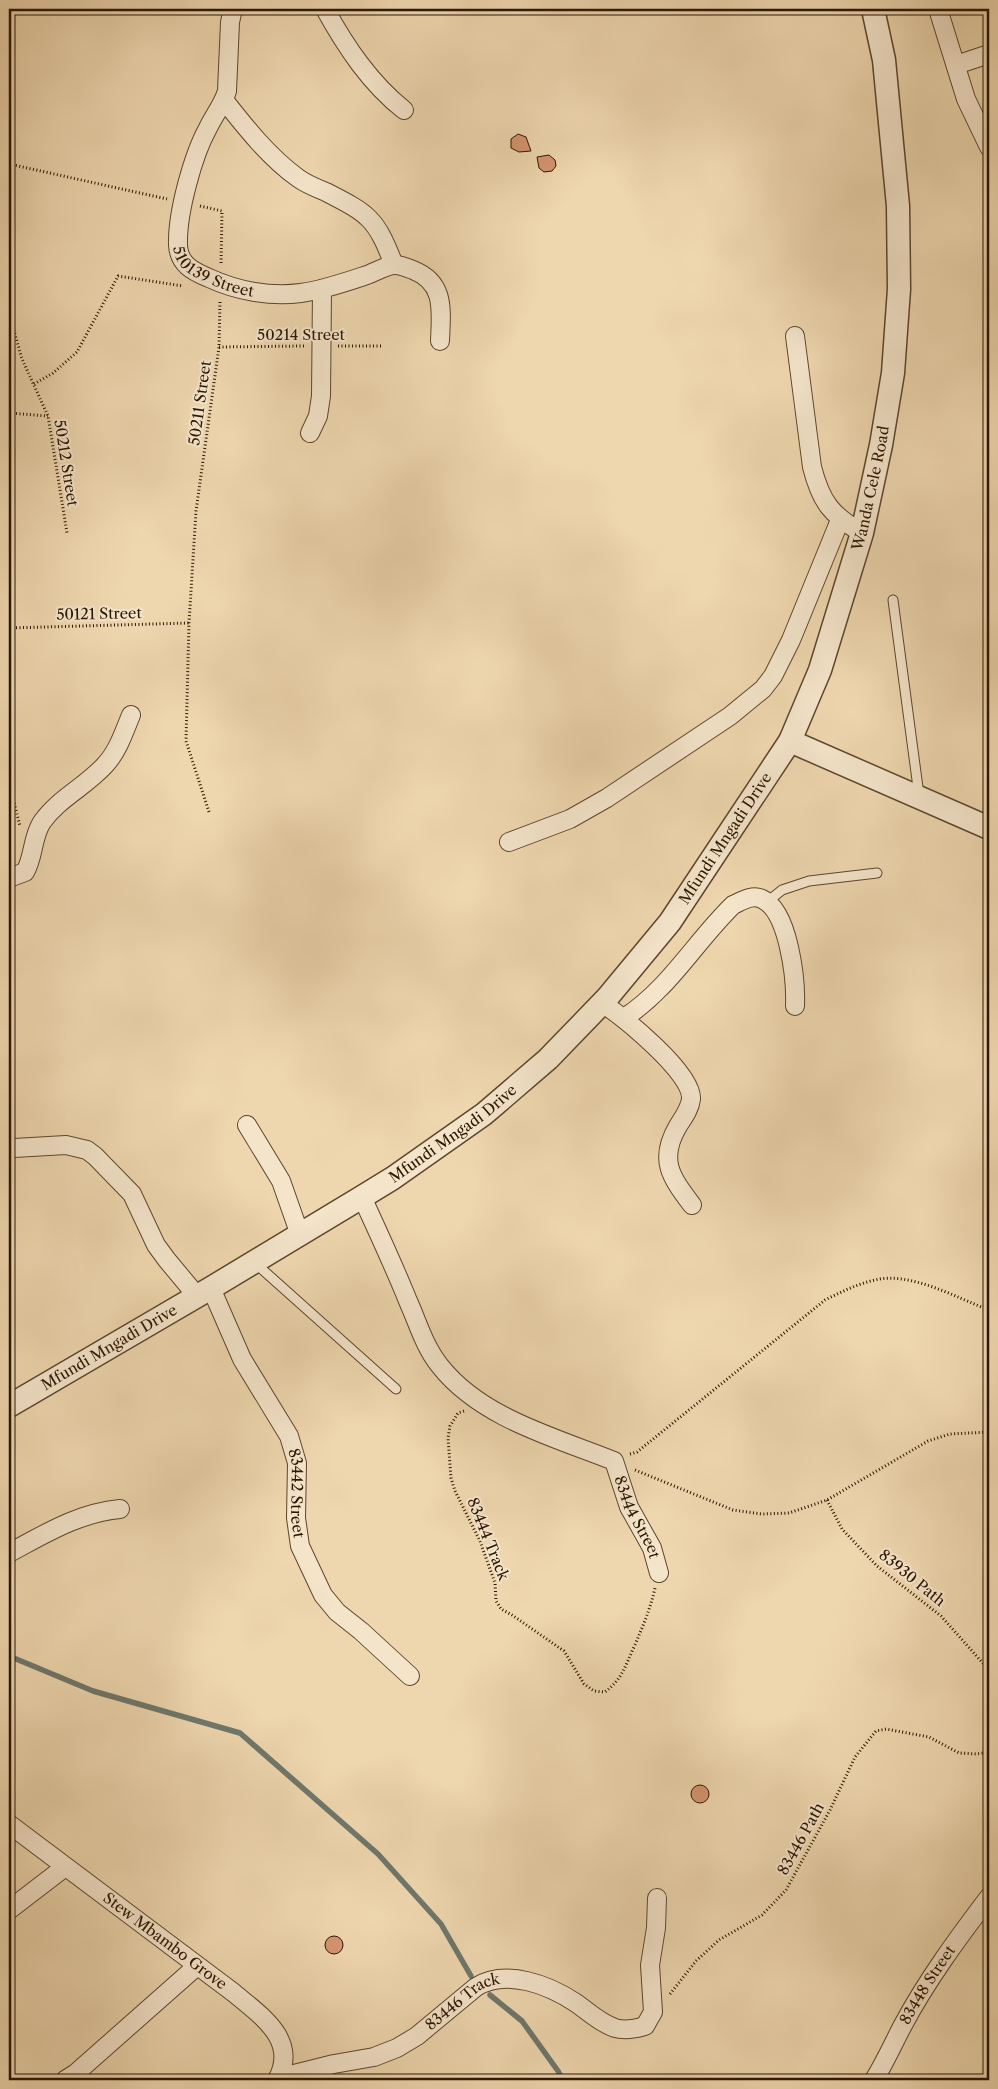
<svg xmlns="http://www.w3.org/2000/svg" width="998" height="2089" font-family="'Libre Caslon Text',serif">
  <style>
    .lines { fill: none; stroke-linecap: round; stroke-linejoin: round }
    .stream { stroke: #6e776b; stroke-width: 5.5 }
    .building { fill: #d5946f; stroke: #2b1601 }
    .service-casing { stroke: #5c462c; stroke-width: 11 }
    .minor-casing { stroke: #5c462c; stroke-width: 20 }
    .tertiary-casing { stroke: #5c462c; stroke-width: 25 }
    .path { stroke: #2b1601; stroke-width: 3; stroke-dasharray: 1 2.5; stroke-linecap: butt }
    .service { stroke: #f4e4ca; stroke-width: 9 }
    .minor { stroke: #f4e4ca; stroke-width: 18 }
    .tertiary { stroke: #f4e4ca; stroke-width: 22 }
    .labels { text-anchor: middle; stroke-width: 4; stroke-linejoin: round; paint-order: stroke }
    .street-label { font-size: 15px; fill: #2b1601; stroke: #f4e4ca }
  </style>
  <rect width="100%" height="100%" fill="#eed6ae"/>
  <filter id="stains"><feTurbulence type="fractalNoise" baseFrequency=".004" numOctaves="4"/><feColorMatrix values="0 0 0 0 .2 0 0 0 0 .09 0 0 0 0 .02 0 0 0 .5 -.17"/></filter>
  <radialGradient id="worn" r=".72"><stop offset=".6" stop-color="#630" stop-opacity="0"/><stop offset="1" stop-color="#630" stop-opacity=".3"/></radialGradient>
  <g class="lines">
    <g class="stream">
      <path d="M9 1656 93 1691 240 1733 378 1854 441 1924 471 1976"/>
      <path d="M490 1995 522 2021 558 2071 563 2080"/>
    </g>
  </g>
  <g class="building">
    <path d="M518 134 526 137 531 151 519 152 511 148V139Z"/>
    <path d="M549 155 555 160 556 166 552 171 544 172 539 168 537 157Z"/>
    <circle cx="700" cy="1794" r="9"/>
    <circle cx="334" cy="1945" r="9"/>
  </g>
  <g class="lines">
    <defs>
      <g id="service">
        <path d="M893 600 919 795"/>
        <path d="M767 902 782 890 809 881 877 873"/>
        <path d="M255 1263 396 1389"/>
      </g>
      <g id="minor">
        <path id="s1" d="M233 9 230 22 227 91C223 105 214 115 208 128 193 155 177 213 178 245 179 264 192 271 209 278 237 291 270 297 301 293 323 290 346 282 367 275 375 272 387 265 395 265 401 265 408 268 413 270 446 283 441 311 440 341"/>
        <path d="M325 9C346 47 370 83 404 110"/>
        <path d="M938 9 966 99 989 147"/>
        <path d="M956 65 989 54"/>
        <path d="M224 100C246 128 269 157 298 178 306 184 316 188 326 192 369 214 376 218 394 265"/>
        <path d="M795 336 812 467C821 502 831 515 862 533"/>
        <path d="M310 433 318 416 321 396 322 289"/>
        <path d="M509 842 570 819 607 798 730 716 763 689 773 676 791 640 840 520"/>
        <path d="M9 878 25 872C34 857 32 837 42 822 59 798 85 787 105 765 118 751 124 732 131 715"/>
        <path d="M602 1003C623 1017 693 1073 691 1099 690 1109 683 1118 678 1126 658 1160 671 1177 692 1205"/>
        <path d="M624 1018C669 989 695 942 733 905 742 901 752 894 762 899 789 911 796 980 795 1006"/>
        <path d="M247 1125 281 1181 300 1235"/>
        <path d="M14 1148 66 1145 87 1150 95 1156 132 1194 156 1245 167 1260 197 1296"/>
        <path id="s2" d="M362 1197C378 1232 394 1266 408 1301 418 1323 424 1346 440 1366 481 1418 554 1437 614 1461L629 1507 652 1548 659 1573"/>
        <path id="s3" d="M211 1288 242 1359 289 1436 297 1463 296 1518 300 1546 323 1595 337 1612 361 1631 410 1676"/>
        <path d="M9 1553C45 1534 78 1513 120 1509"/>
        <path id="s4" d="M9 1824 234 1993C261 2016 299 2040 277 2080"/>
        <path d="M9 1910 65 1867"/>
        <path id="s5" d="M278 2078 334 2064 374 2057 397 2048 417 2036 476 1987C506 1968 549 1985 576 2003 589 2012 600 2023 615 2028 625 2031 635 2029 645 2026L653 2012 650 1965 656 1928 657 1898"/>
        <path d="M65 2080 76 2073 197 1966"/>
        <path id="s6" d="M874 2080C885 2062 893 2044 903 2025 927 1980 958 1938 989 1897"/>
      </g>
      <g id="tertiary">
        <path d="M790 741 989 828"/>
        <path id="s7" d="M9 1406 211 1288 362 1197 393 1178 484 1114 548 1059 607 998 670 922 790 741 820 670 862 533 881 445 893 373 899 289 898 206 884 60 873 9"/>
      </g>
    </defs>
    <use href="#service" class="service-casing"/>
    <use href="#minor" class="minor-casing"/>
    <use href="#tertiary" class="tertiary-casing"/>
    <g class="path">
      <path d="M9 164 167 199"/>
      <path d="M9 179 12 165"/>
      <path d="M200 206 222 211 221 264"/>
      <path d="M9 313 22 359 48 416 67 533"/>
      <path d="M338 346H382"/>
      <path d="M219 347 304 346"/>
      <path d="M34 384 53 373 77 352 118 276 183 286"/>
      <path d="M9 413 48 416"/>
      <path d="M9 628 189 623"/>
      <path d="M9 783 20 826"/>
      <path d="M209 812 186 741 189 623 196 511 219 347 220 301"/>
      <path d="M464 1411 458 1413 450 1426 448 1438 451 1478 455 1491 480 1541 495 1583 496 1601 501 1609 512 1615 564 1651 584 1684 594 1691 605 1692C623 1678 625 1666 634 1647 643 1626 650 1610 655 1588"/>
      <path d="M630 1454 637 1452 825 1300C841 1292 857 1284 875 1280 910 1271 957 1298 989 1310"/>
      <path d="M635 1470 733 1510 761 1514 789 1513 827 1500 928 1441 950 1434 989 1432"/>
      <path d="M827 1500 842 1529 877 1566 941 1616 989 1670"/>
      <path d="M670 1994 696 1961 719 1940 762 1915 786 1890 830 1810 855 1757 876 1731 886 1729 929 1737 959 1753 977 1754 989 1752"/>
    </g>
    <use href="#service" class="service"/>
    <use href="#minor" class="minor"/>
    <use href="#tertiary" class="tertiary"/>
  </g>
  <g class="labels">
    <g class="street-label">
      <text dy="5" stroke="none"><textPath href="#s1" startOffset="294">510139 Street</textPath></text>
      <text x="301" y="340">50214 Street</text>
      <text transform="translate(200 403) rotate(-82)" y="5">50211 Street</text>
      <text transform="translate(66 463) rotate(81)" y="5">50212 Street</text>
      <text dy="5" stroke="none"><textPath href="#s7" startOffset="1309">Wanda Cele Road</textPath></text>
      <text transform="translate(99 614) rotate(-1)" y="5">50121 Street</text>
      <text dy="5" stroke="none"><textPath href="#s7" startOffset="926">Mfundi Mngadi Drive</textPath></text>
      <text dy="5" stroke="none"><textPath href="#s7" startOffset="521">Mfundi Mngadi Drive</textPath></text>
      <text dy="5" stroke="none"><textPath href="#s7" startOffset="116">Mfundi Mngadi Drive</textPath></text>
      <text dy="5" stroke="none"><textPath href="#s3" startOffset="226">83442 Street</textPath></text>
      <text dy="5" stroke="none"><textPath href="#s2" startOffset="448">83444 Street</textPath></text>
      <text transform="translate(488 1539) rotate(68)" y="5">83444 Track</text>
      <text transform="translate(912 1578) rotate(39)" y="5">83930 Path</text>
      <text transform="translate(801 1839) rotate(-61)" y="5">83446 Path</text>
      <text dy="5" stroke="none"><textPath href="#s4" startOffset="195">Stew Mbambo Grove</textPath></text>
      <text dy="5" stroke="none"><textPath href="#s6" startOffset="109">83448 Street</textPath></text>
      <text dy="5" stroke="none"><textPath href="#s5" startOffset="204">83446 Track</textPath></text>
    </g>
  </g>
  <rect width="998" height="2089" fill="none" stroke="#eed6ae" stroke-width="30"/>
  <rect x="10" y="10" width="978" height="2069" fill="none" stroke="#2b1601" stroke-width="2.5"/>
  <rect x="15" y="15" width="968" height="2059" fill="none" stroke="#2b1601"/>
  <rect width="100%" height="100%" filter="url(#stains)"/>
  <rect width="100%" height="100%" fill="url(#worn)"/>
</svg>
